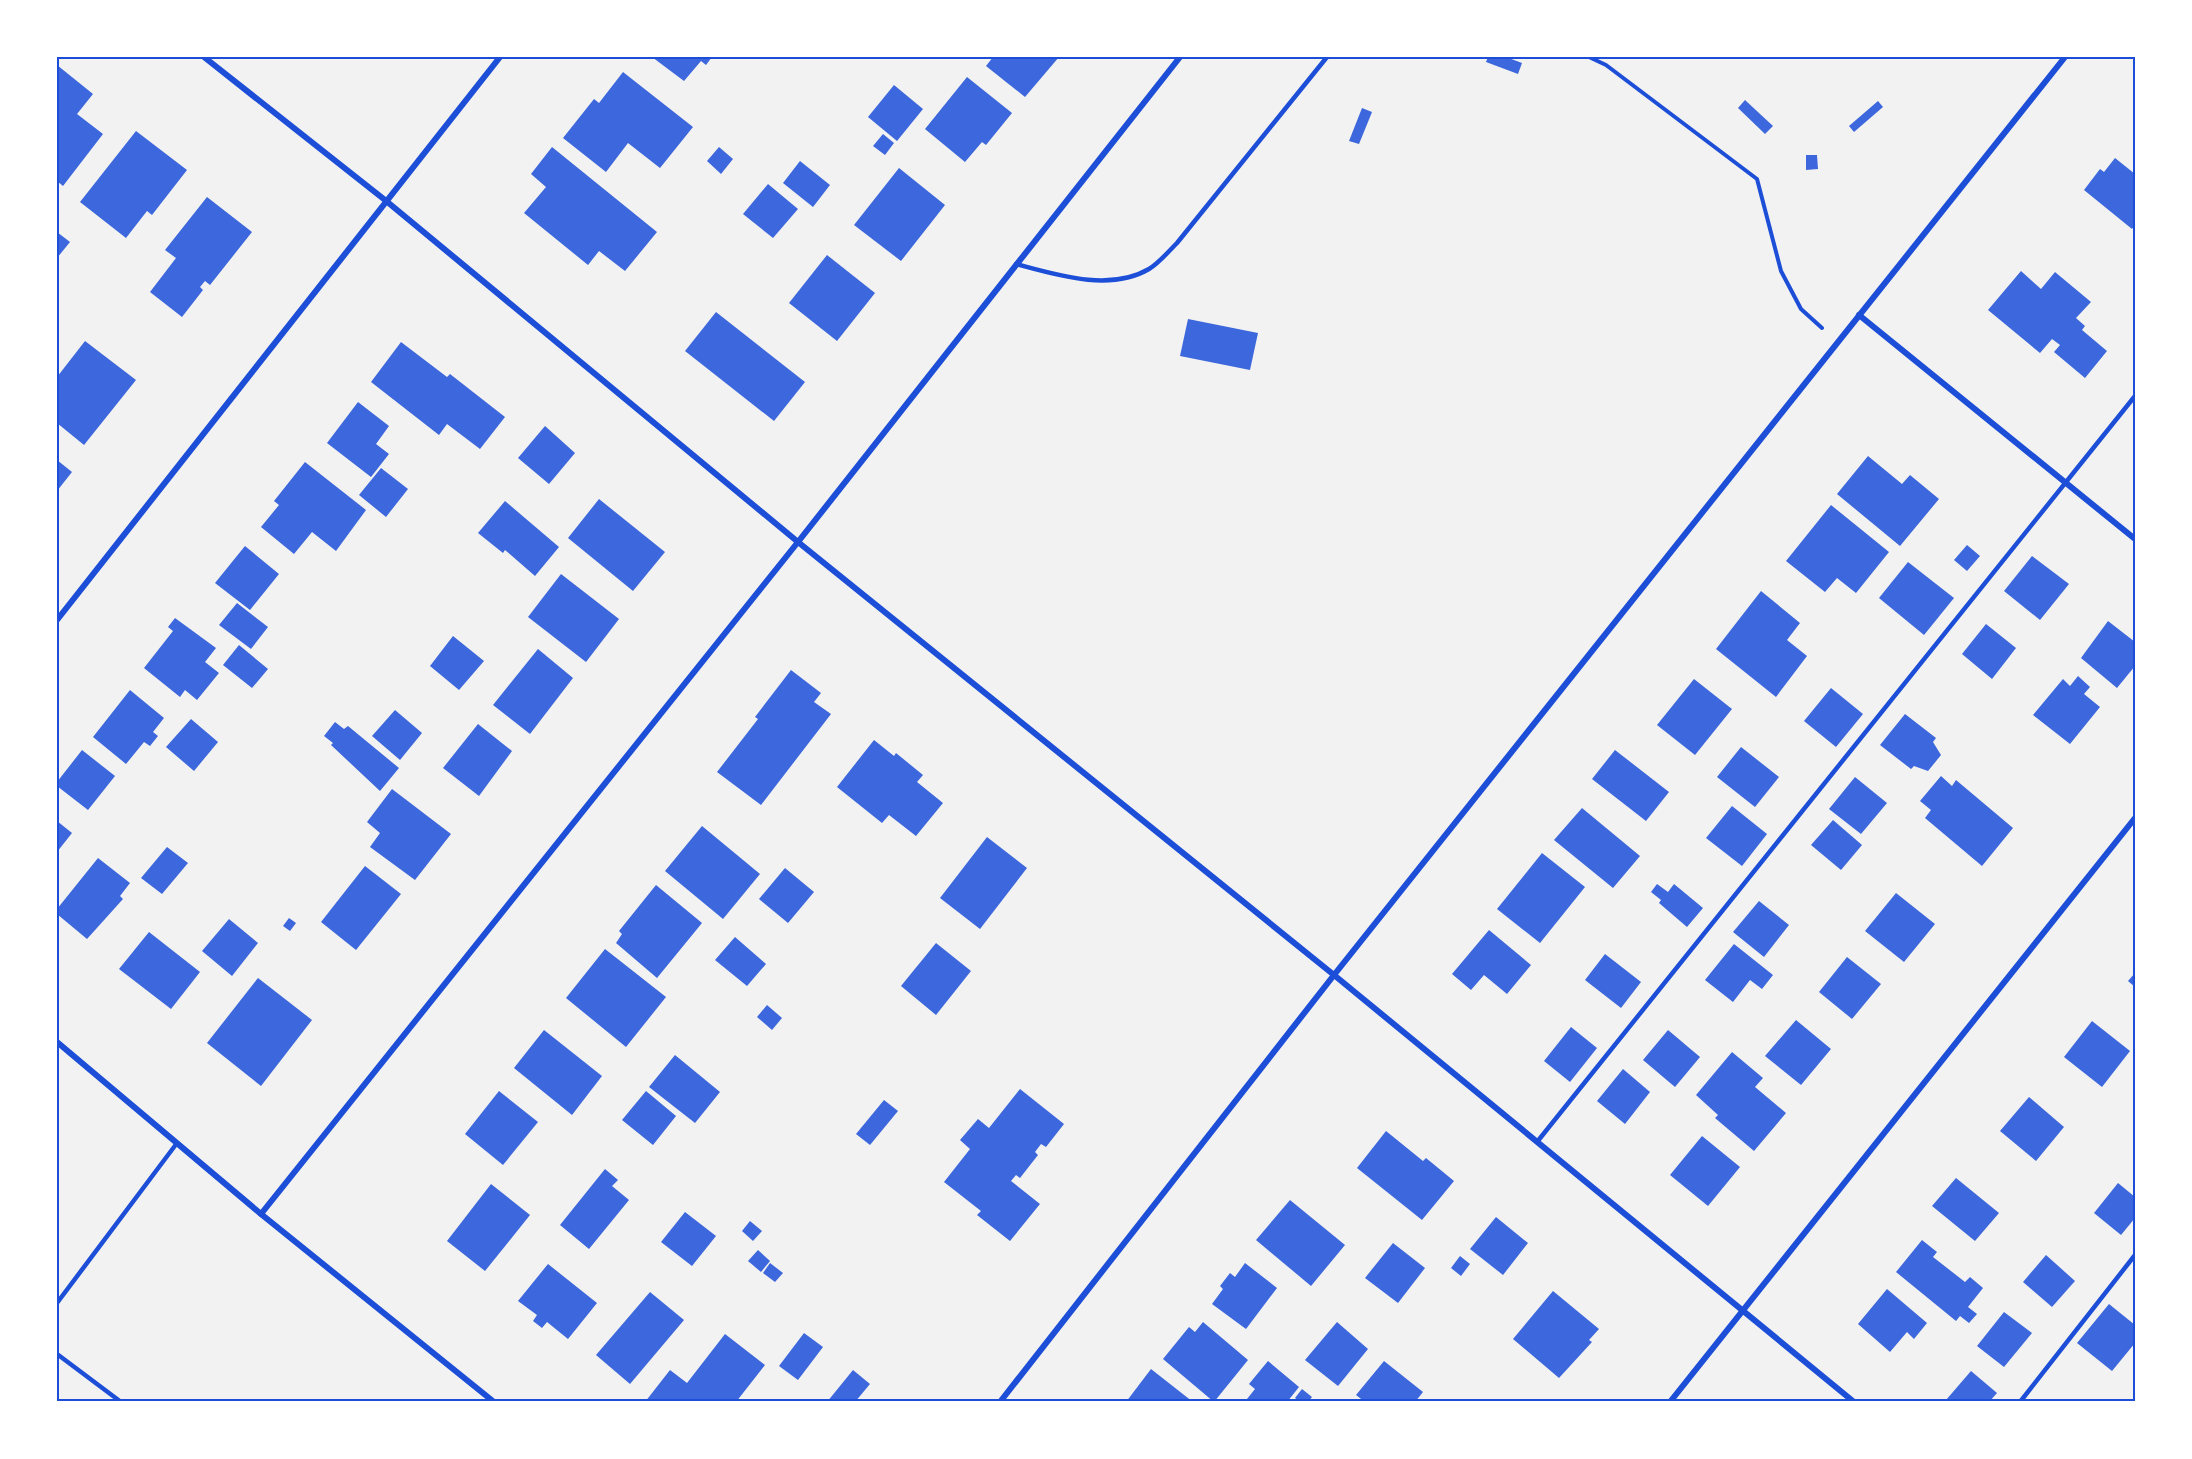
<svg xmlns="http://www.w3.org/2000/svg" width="2192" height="1459" font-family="Rubik,sans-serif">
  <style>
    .building { fill: #3d67dc }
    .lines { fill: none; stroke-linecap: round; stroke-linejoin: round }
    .path { stroke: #1d4ed8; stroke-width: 4 }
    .service { stroke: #1d4ed8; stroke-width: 4.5 }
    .minor { stroke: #1d4ed8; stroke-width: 6 }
    .neatline { fill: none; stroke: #1d4ed8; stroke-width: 2 }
  </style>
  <rect width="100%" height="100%" fill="#f2f2f2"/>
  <g class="building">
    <path d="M652 57H712L706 65 701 61 684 81Z"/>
    <path d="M993 57H1059L1025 97 986 66Z"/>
    <path d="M1488 57H1506L1522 63 1518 74 1486 62Z"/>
    <path d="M57 65 93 94 77 114 103 134 63 186 57 181Z"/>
    <path d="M623 72 693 127 660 168 628 143 606 172 563 138 594 99 599 103Z"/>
    <path d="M967 77 1012 113 986 145 982 142 965 162 925 129Z"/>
    <path d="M894 85 923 109 897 141 868 117Z"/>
    <path d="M1745 100 1773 126 1765 134 1738 108Z"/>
    <path d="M1878 101 1883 107 1854 132 1849 126Z"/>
    <path d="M1362 108 1372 112 1359 144 1349 141Z"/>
    <path d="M136 131 187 170 152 215 147 211 126 238 80 202Z"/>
    <path d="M883 134 894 143 885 155 873 146Z"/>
    <path d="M552 147 657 232 625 271 599 251 588 265 524 213 546 187 531 174Z"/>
    <path d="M719 147 733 159 721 174 707 161Z"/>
    <path d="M1806 155H1817L1818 169 1806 170Z"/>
    <path d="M2115 158 2135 174V225L2132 229 2084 190 2100 169 2104 172Z"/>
    <path d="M800 161 830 185 813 207 783 183Z"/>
    <path d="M899 168 945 205 901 261 854 225Z"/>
    <path d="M768 184 798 209 773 238 743 214Z"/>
    <path d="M207 197 252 232 210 285 205 281 200 287 203 290 182 317 150 292 176 258 165 250Z"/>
    <path d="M57 232 70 242 57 258Z"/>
    <path d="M827 255 875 293 837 341 789 303Z"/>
    <path d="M2021 271 2041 289 2055 272 2091 302 2076 318 2085 326 2082 330 2107 351 2085 378 2054 352 2060 345 2052 339 2040 353 1988 310Z"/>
    <path d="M716 312 805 382 774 421 685 351Z"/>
    <path d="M1188 319 1258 333 1250 370 1180 356Z"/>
    <path d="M85 341 136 380 84 445 57 423V377Z"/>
    <path d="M401 342 447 377 450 374 505 417 480 449 447 424 439 435 371 382Z"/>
    <path d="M358 402 389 426 376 444 389 454 371 477 327 443Z"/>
    <path d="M545 426 575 453 549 484 518 458Z"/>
    <path d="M1868 456 1902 484 1910 475 1939 499 1900 546 1837 494Z"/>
    <path d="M57 460 72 472 57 491Z"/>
    <path d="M305 462 366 510 336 551 312 532 294 554 261 527 279 505 274 501Z"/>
    <path d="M381 468 408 489 386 517 359 495Z"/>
    <path d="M599 499 665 552 633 591 568 538Z"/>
    <path d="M505 501 559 547 535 576 505 550 503 553 478 533Z"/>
    <path d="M1831 505 1889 552 1856 593 1837 578 1825 592 1786 561Z"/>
    <path d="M1967 545 1980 556 1967 571 1954 560Z"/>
    <path d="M245 546 279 574 250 610 215 583Z"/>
    <path d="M2032 556 2069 584 2040 620 2004 591Z"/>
    <path d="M1908 562 1954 598 1924 635 1879 598Z"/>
    <path d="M561 574 619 619 586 662 528 617Z"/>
    <path d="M1761 591 1800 623 1787 640 1807 656 1776 697 1716 649Z"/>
    <path d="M237 603 268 627 251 649 219 625Z"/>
    <path d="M175 618 216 648 205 662 219 673 197 700 185 690 180 697 144 668 173 631 168 627Z"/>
    <path d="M2108 621 2135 642V666L2117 688 2081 658Z"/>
    <path d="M1986 624 2016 648 1992 679 1962 654Z"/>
    <path d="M453 636 484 661 459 690 430 666Z"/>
    <path d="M239 645 268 669 252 688 223 665Z"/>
    <path d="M538 649 573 678 530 734 493 705Z"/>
    <path d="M791 670 821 693 814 702 831 714 761 805 717 772 758 719 755 717Z"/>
    <path d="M2078 676 2090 687 2084 694 2100 707 2070 744 2033 715 2063 679 2070 686Z"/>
    <path d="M1694 679 1732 709 1695 755 1657 725Z"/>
    <path d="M1831 688 1863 714 1836 747 1804 721Z"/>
    <path d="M130 690 164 718 153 732 158 736 150 746 144 742 126 764 93 737Z"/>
    <path d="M395 710 422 733 400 760 372 736Z"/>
    <path d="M1905 714 1936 738 1933 742 1941 755 1928 771 1914 766 1911 769 1880 745Z"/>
    <path d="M191 719 218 742 194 771 166 747Z"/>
    <path d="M335 722 344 729 348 726 399 768 380 791 331 745 333 743 324 736Z"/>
    <path d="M478 724 512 751 479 796 443 768Z"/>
    <path d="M874 740 894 756 896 753 923 775 917 782 943 803 916 836 889 815 882 823 837 787Z"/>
    <path d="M1741 747 1779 777 1755 807 1717 777Z"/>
    <path d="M82 750 115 776 88 810 57 786V782Z"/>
    <path d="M1615 750 1669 792 1646 821 1592 779Z"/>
    <path d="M1941 776 1952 786 1956 780 2013 828 1982 866 1925 818 1931 810 1920 801Z"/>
    <path d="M1855 777 1887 803 1861 834 1829 809Z"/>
    <path d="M392 789 451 834 415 880 370 847 380 833 367 822Z"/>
    <path d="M1732 806 1767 834 1742 866 1706 838Z"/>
    <path d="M1582 808 1640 856 1613 888 1554 840Z"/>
    <path d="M1833 820 1862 845 1841 870 1811 845Z"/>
    <path d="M57 821 72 833 57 852Z"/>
    <path d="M702 826 760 874 723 919 665 871Z"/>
    <path d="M987 837 1027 868 980 929 940 898Z"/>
    <path d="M167 847 188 863 162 894 141 878Z"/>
    <path d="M1542 853 1585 887 1540 943 1497 909Z"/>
    <path d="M98 858 130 883 120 896 123 899 87 939 57 914V909Z"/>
    <path d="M365 866 401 894 356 950 321 922Z"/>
    <path d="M785 868 814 892 788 923 759 899Z"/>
    <path d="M1657 884 1668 892 1674 884 1703 908 1687 927 1659 903 1661 900 1651 892Z"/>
    <path d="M656 885 702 923 657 978 616 943 622 934 619 931Z"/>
    <path d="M1896 893 1935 924 1904 962 1865 931Z"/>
    <path d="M1759 901 1789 925 1764 957 1733 932Z"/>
    <path d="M289 918 296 923 290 931 283 926Z"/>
    <path d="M229 919 258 943 232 976 202 951Z"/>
    <path d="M1489 930 1531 965 1507 994 1484 975 1471 990 1452 974Z"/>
    <path d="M149 932 200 972 171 1009 119 969Z"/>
    <path d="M735 937 766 964 747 986 715 960Z"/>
    <path d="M936 943 971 971 936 1015 901 986Z"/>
    <path d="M1734 944 1773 975 1762 989 1750 980 1733 1002 1705 980Z"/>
    <path d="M605 949 666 997 626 1047 566 998Z"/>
    <path d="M1605 954 1641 982 1621 1008 1585 980Z"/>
    <path d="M1847 957 1881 984 1852 1019 1819 992Z"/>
    <path d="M2135 973V987L2128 981Z"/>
    <path d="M258 978 312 1020 261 1086 207 1043Z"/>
    <path d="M767 1005 782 1018 772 1030 757 1017Z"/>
    <path d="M1796 1020 1831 1049 1801 1085 1765 1056Z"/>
    <path d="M2092 1021 2130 1051 2102 1087 2064 1057Z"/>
    <path d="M1571 1027 1597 1048 1570 1082 1544 1061Z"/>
    <path d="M544 1030 602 1076 572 1115 514 1068Z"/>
    <path d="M1668 1030 1700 1057 1675 1087 1643 1060Z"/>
    <path d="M1732 1052 1763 1078 1755 1087 1786 1113 1754 1151 1715 1118 1718 1115 1696 1095Z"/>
    <path d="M675 1055 720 1092 695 1123 649 1087Z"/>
    <path d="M1623 1069 1650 1092 1625 1124 1597 1101Z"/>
    <path d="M1020 1089 1064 1124 1046 1147 1041 1144 1035 1152 1038 1155 1020 1178 1016 1175 1011 1181 1040 1204 1010 1241 977 1215 981 1211 944 1182 970 1149 960 1140 978 1119 989 1128Z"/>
    <path d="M499 1091 538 1122 503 1165 465 1134Z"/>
    <path d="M646 1091 676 1116 653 1145 622 1120Z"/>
    <path d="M2029 1097 2064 1127 2036 1161 2000 1131Z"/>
    <path d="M884 1100 898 1111 870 1145 856 1134Z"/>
    <path d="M1386 1131 1423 1161 1426 1158 1454 1181 1422 1220 1357 1168Z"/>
    <path d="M1702 1136 1740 1167 1708 1206 1670 1175Z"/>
    <path d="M605 1169 618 1180 612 1186 629 1200 589 1249 560 1225Z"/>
    <path d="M1956 1178 1999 1213 1975 1241 1932 1206Z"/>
    <path d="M2118 1183 2135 1197V1218L2121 1235 2094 1213Z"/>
    <path d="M491 1184 530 1215 485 1271 447 1241Z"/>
    <path d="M1290 1200 1345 1245 1311 1286 1256 1240Z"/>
    <path d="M685 1212 716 1236 692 1266 661 1242Z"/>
    <path d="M1496 1217 1528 1243 1503 1275 1470 1249Z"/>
    <path d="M750 1221 762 1231 753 1241 742 1231Z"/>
    <path d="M1922 1240 1937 1252 1933 1257 1965 1282 1970 1277 1983 1288 1968 1307 1977 1314 1969 1323 1960 1316 1956 1321 1896 1272Z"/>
    <path d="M1393 1243 1425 1268 1398 1303 1365 1278Z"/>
    <path d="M758 1250 770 1261 761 1272 748 1261Z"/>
    <path d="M2046 1255 2075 1281 2052 1307 2023 1282Z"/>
    <path d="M1460 1256 1470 1264 1461 1276 1451 1268Z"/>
    <path d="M770 1263 783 1273 775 1282 763 1273Z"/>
    <path d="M1245 1263 1277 1288 1246 1329 1212 1304 1223 1289 1220 1286 1230 1273 1235 1277Z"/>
    <path d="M548 1264 597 1303 568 1339 547 1322 542 1328 533 1321 537 1315 518 1301Z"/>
    <path d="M1887 1289 1927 1323 1914 1339 1907 1332 1890 1352 1858 1324Z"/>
    <path d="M1553 1291 1599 1329 1589 1340 1592 1342 1559 1378 1513 1339Z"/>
    <path d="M650 1292 684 1320 630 1384 596 1355Z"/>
    <path d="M2109 1304 2135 1325V1343L2112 1371 2077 1343Z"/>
    <path d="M2004 1312 2032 1333 2004 1367 1977 1346Z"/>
    <path d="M1203 1322 1248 1360 1214 1402 1163 1359 1189 1327 1195 1332Z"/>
    <path d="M1337 1322 1368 1349 1338 1386 1305 1360Z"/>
    <path d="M804 1333 823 1347 798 1380 779 1366Z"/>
    <path d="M725 1334 765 1365 736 1402H645L670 1370 687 1383Z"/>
    <path d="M1268 1361 1299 1387 1287 1402H1250L1247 1399 1255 1389 1249 1384Z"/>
    <path d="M1384 1361 1423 1392 1415 1402H1365L1356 1395Z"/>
    <path d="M1151 1369 1193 1402H1126Z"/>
    <path d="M853 1370 870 1384 855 1402H827Z"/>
    <path d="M1971 1371 1997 1393 1989 1402H1948L1946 1400Z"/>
    <path d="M1302 1389 1312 1397 1308 1402H1300L1295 1398Z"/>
  </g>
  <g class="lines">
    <path class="path" d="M1589 57 1606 65 1757 179 1781 271 1801 309 1822 328"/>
    <g class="service">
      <path d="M1016 264C1057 275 1110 292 1149 269 1159 263 1169 251 1177 243L1327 57"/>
      <path d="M1537 1142 2135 396"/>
      <path d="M57 1303 177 1143"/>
      <path d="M57 1354 121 1402"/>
      <path d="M2020 1402 2135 1255"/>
    </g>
    <g class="minor">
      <path d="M204 57 385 200 798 542 1334 975 1854 1402"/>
      <path d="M1859 315 2135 539"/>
      <path d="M57 620 500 57"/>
      <path d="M57 1042 261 1214 494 1402"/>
      <path d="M261 1214 798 542 1180 57"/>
      <path d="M1000 1402 1334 975 2065 57"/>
      <path d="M1670 1402 2135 818"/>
    </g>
  </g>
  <rect width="2192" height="1459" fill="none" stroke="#ffffff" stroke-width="117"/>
  <rect x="58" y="58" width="2076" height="1342" class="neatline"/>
</svg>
